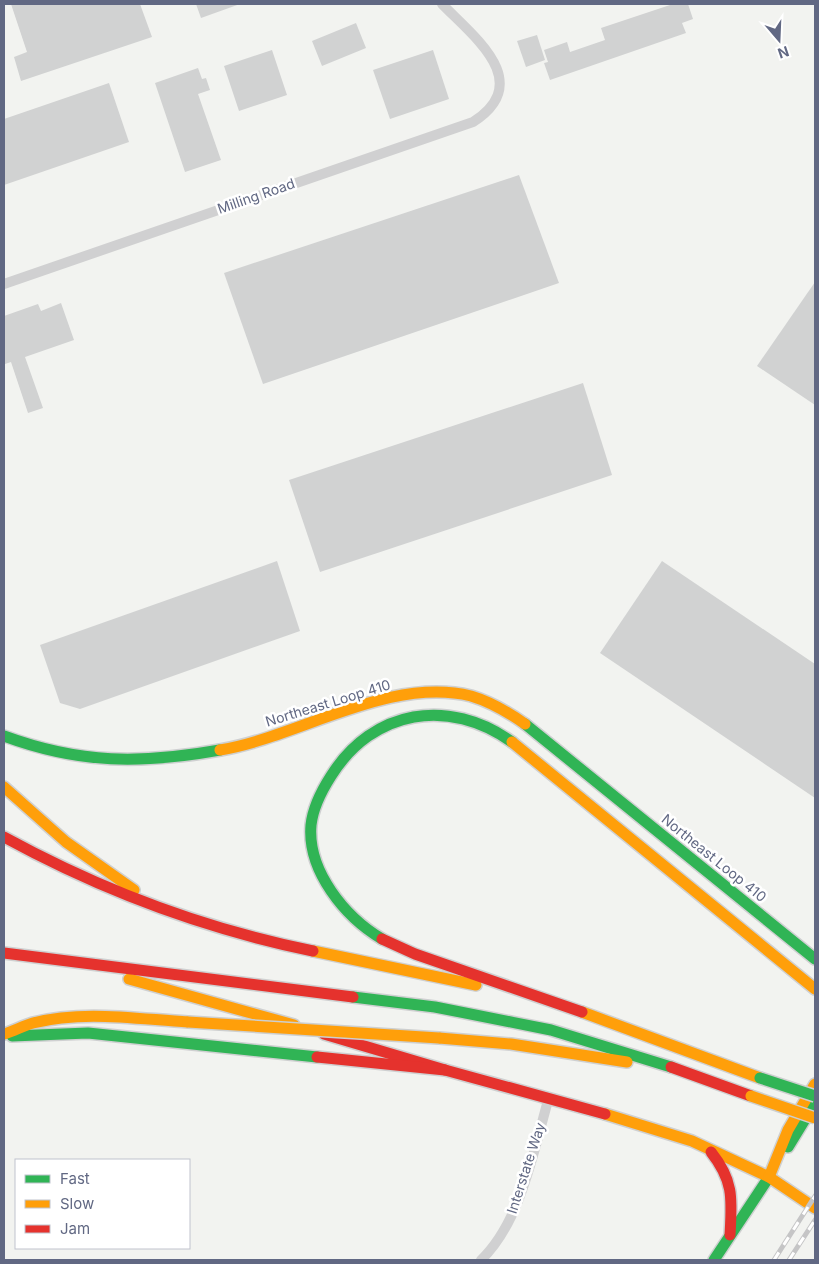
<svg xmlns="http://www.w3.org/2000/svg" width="819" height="1264" font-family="Inter,sans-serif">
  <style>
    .building { fill: #d1d2d2 }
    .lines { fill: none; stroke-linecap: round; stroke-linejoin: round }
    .fast-casing { stroke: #cfd0d1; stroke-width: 14 }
    .slow-casing { stroke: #cfd0d1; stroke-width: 14 }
    .jam-casing { stroke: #cfd0d1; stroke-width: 14 }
    .street { stroke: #d0d0d1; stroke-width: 10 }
    .fast { stroke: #30b455; stroke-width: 11 }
    .slow { stroke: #ff9f0a; stroke-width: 11 }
    .jam { stroke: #e5322d; stroke-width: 11 }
    .rail-casing { stroke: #c5c5c6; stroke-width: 5 }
    .rail { stroke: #fff; stroke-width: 3; stroke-dasharray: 9; stroke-linecap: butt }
    .fast-bridge-casing { stroke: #cdcfcf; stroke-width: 14; stroke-linecap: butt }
    .slow-bridge-casing { stroke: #cdcfcf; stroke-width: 14; stroke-linecap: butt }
    .fast-bridge { stroke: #30b455; stroke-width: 11 }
    .slow-bridge { stroke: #ff9f0a; stroke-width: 11 }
    .labels { text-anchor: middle; stroke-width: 5; stroke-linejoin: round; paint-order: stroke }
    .street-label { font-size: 14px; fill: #616883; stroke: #fff }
  </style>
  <rect width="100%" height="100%" fill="#f2f3f0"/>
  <g class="building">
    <path d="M11 4H140L152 37 21 81 14 57 27 52Z"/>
    <path d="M196 4H240L201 18Z"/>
    <path d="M673 4H688L693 19 682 23 686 33 550 80 544 63 548 62 544 50 567 42 570 52 605 40 601 28Z"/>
    <path d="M356 23 366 48 322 66 312 41Z"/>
    <path d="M537 35 545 60 526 67 517 41Z"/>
    <path d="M272 50 287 95 239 111 224 66Z"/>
    <path d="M433 50 449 99 390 119 373 70Z"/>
    <path d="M198 68 202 79 206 78 210 90 198 94 221 160 185 172 155 83Z"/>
    <path d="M109 83 129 142 4 185V119Z"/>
    <path d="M519 175 559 283 263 384 224 273Z"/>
    <path d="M815 282V405L757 366Z"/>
    <path d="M61 303 74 340 25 357 43 408 28 413 11 362 5 364 4 359V316L38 304 41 311Z"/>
    <path d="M583 383 612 475 320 572 289 480Z"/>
    <path d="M277 561 300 631 80 709 60 703 40 645Z"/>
    <path d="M662 561 815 664V798L600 653Z"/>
  </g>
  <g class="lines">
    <defs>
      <g id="fast">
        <path d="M525 724 815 959"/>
        <path d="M4 736C80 764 141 764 220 750"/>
        <path d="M382 939C345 917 307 871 311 825 313 807 322 790 331 776 373 709 449 697 512 742"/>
        <path d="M353 997 435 1007 551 1030 671 1067"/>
        <path d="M12 1036 88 1033 317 1057"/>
        <path d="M788 1147 815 1103"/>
        <path d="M714 1260 769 1177"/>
      </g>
      <g id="slow">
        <path d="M512 742 815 989"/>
        <path d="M220 750C299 737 389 676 471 696 491 702 508 712 525 724"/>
        <path d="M4 787 66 842 134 890"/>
        <path d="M313 951 476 985"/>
        <path d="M129 979 294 1025"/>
        <path d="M582 1012 760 1078"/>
        <path d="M4 1034C14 1031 23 1026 33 1023 83 1010 137 1019 188 1022"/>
        <path d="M439 1038 511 1044 627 1062"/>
        <path d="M605 1114 692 1141 769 1177 815 1208"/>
        <path d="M769 1177 788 1130 815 1084"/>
      </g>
      <g id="jam">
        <path d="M4 837C101 890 205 929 313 951"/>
        <path d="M382 939 415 954 582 1012"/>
        <path d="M4 953 353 997"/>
        <path d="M324 1034 445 1070"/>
        <path d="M317 1057 445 1070 605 1114"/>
        <path d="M671 1067 751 1096"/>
        <path d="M711 1152C734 1181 732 1199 730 1235"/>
      </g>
    </defs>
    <use href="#fast" class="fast-casing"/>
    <use href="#slow" class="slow-casing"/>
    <use href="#jam" class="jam-casing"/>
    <g class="street">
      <path d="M4 284 473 122C535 82 474 37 442 4"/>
      <path d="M481 1260C521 1222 534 1149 549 1097"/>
    </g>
    <use href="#fast" class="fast"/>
    <use href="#slow" class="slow"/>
    <use href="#jam" class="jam"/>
    <defs>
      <g id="rail">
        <path d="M774 1260 815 1196"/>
        <path d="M789 1260 815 1220"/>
      </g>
    </defs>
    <use href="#rail" class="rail-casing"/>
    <use href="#rail" class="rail"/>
    <defs>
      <path id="fast-bridge" d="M760 1078 815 1096"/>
      <g id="slow-bridge">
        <path d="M188 1022 439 1038"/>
        <path d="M751 1096 815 1118"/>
      </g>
    </defs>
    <use href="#fast-bridge" class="fast-bridge-casing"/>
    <use href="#slow-bridge" class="slow-bridge-casing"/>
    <use href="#fast-bridge" class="fast-bridge"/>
    <use href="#slow-bridge" class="slow-bridge"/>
  </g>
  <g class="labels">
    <g class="street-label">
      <text transform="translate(256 196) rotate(-19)" y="5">Milling Road</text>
      <text transform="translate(328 703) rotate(-17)" y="5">Northeast Loop 410</text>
      <text transform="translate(714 858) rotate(39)" y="5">Northeast Loop 410</text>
      <text transform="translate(526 1168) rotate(-72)" y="5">Interstate Way</text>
    </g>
  </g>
  <rect width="819" height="1264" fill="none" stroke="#616883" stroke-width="10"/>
  <rect x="15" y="1159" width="175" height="90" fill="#ffffff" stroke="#c0c3cd"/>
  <rect x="25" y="1175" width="25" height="8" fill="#30b455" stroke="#c0c3cd"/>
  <text x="60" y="1184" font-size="15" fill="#616883">Fast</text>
  <rect x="25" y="1200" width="25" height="8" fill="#ff9f0a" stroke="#c0c3cd"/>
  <text x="60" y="1209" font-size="15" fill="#616883">Slow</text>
  <rect x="25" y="1225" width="25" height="8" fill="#e5322d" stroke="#c0c3cd"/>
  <text x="60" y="1234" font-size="15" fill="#616883">Jam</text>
  <g transform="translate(779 40) rotate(161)" stroke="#ffffff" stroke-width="4" paint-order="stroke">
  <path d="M0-4L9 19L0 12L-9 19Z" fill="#616883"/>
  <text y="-8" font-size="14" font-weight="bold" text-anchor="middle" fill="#616883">N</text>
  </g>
</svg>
